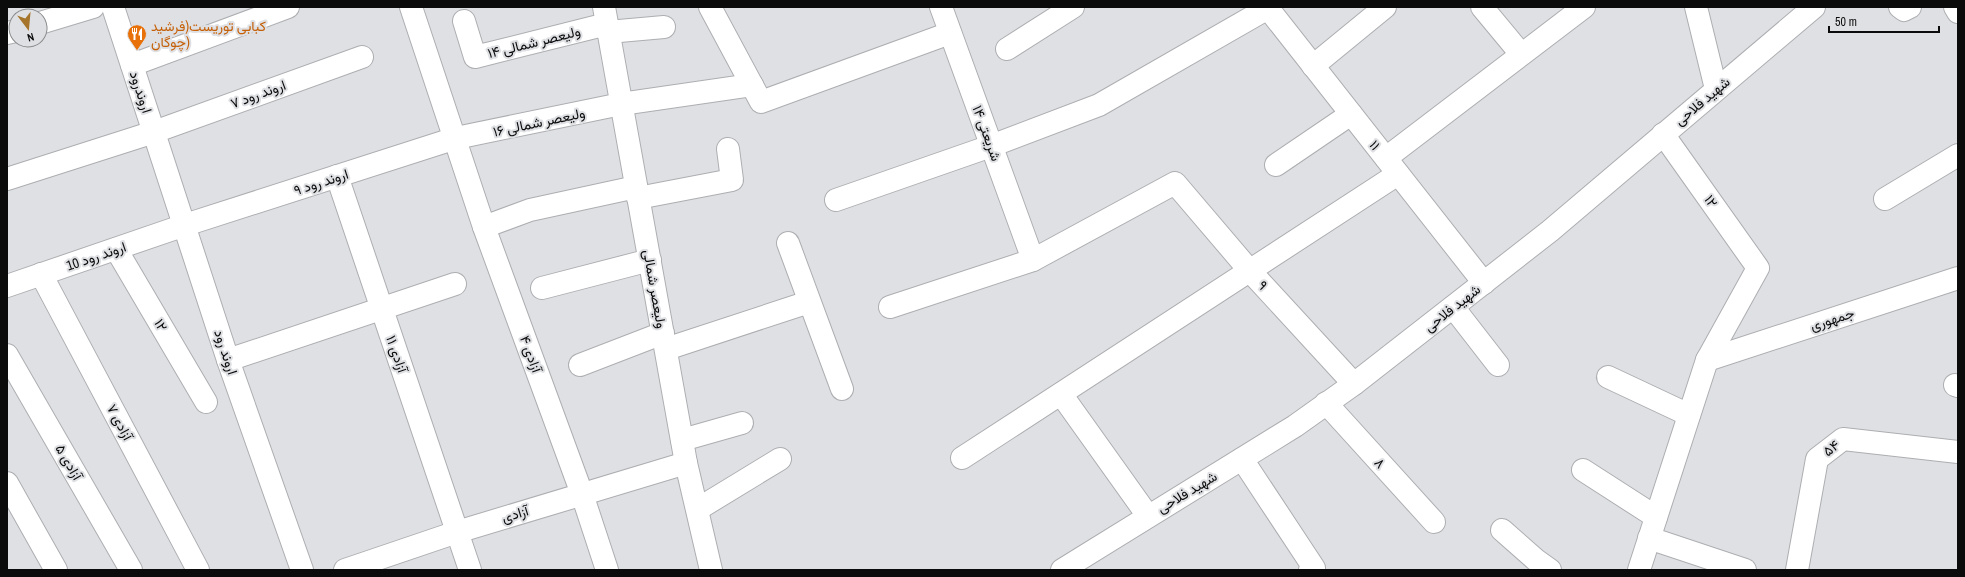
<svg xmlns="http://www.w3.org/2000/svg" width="1965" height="577" font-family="'Archivo Narrow',Vazirmatn,sans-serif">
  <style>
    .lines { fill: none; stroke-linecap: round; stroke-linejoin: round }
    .minor-casing { stroke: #adaeb1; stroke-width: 24 }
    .minor { stroke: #fff; stroke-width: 22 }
    .labels { text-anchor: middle; stroke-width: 4; stroke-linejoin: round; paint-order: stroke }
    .food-label { font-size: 14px; fill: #c56008; stroke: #dfe0e3; text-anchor: start }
    .street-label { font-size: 14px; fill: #0b0b0c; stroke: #dfe0e3 }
  </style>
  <rect width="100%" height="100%" fill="#dfe0e3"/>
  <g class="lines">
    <defs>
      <g id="minor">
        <path d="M113 7 228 360 302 570"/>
        <path d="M411 7 484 227 582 494 607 570"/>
        <path d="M604 7 686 463 711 570"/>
        <path d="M710 7 761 102 950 33"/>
        <path d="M941 7 1033 260"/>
        <path d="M1267 7 1484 283"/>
        <path d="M1482 7 1521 54"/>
        <path d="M1696 7 1716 89"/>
        <path d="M1900 7 1904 10 1910 7"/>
        <path d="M1955 7 1958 12"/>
        <path d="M464 21 475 57 607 24"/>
        <path d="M40 23 93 7"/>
        <path d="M608 32 664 27"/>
        <path d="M7 33 16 31"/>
        <path d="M1007 49 1073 7"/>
        <path d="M132 65 288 7"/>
        <path d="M1313 66 1385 7"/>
        <path d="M1386 158 1584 7"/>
        <path d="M1276 165 1351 114"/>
        <path d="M337 176 470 570"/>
        <path d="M7 179 154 132 362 57"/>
        <path d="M638 198 732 180 728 149"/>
        <path d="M1885 199 1958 155"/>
        <path d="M836 200 991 146 1099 105 1268 8"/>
        <path d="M484 227 530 210 636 187"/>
        <path d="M788 243 842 389"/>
        <path d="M116 249 206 402"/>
        <path d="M41 274 198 570"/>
        <path d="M7 286 185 225 456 138 621 104 752 85"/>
        <path d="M542 288 650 260"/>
        <path d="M890 307 1033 260 1175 183 1250 271 1354 384"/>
        <path d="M1453 307 1498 365"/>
        <path d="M666 349 809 302"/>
        <path d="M7 355 131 570"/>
        <path d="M228 360 455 284"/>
        <path d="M1707 360 1958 278"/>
        <path d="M580 365 663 333"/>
        <path d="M1608 377 1689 415"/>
        <path d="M1955 385 1958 386"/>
        <path d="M1061 394 1148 516"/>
        <path d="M1326 403 1434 522"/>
        <path d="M682 440 742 423"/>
        <path d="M962 458 1398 174"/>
        <path d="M1242 459 1314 568 1310 570"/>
        <path d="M1583 470 1656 517"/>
        <path d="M7 483 56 570"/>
        <path d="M698 509 780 459"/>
        <path d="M1502 530 1536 560 1550 570"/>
        <path d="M1649 538 1745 570"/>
        <path d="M345 570 457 532 686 463"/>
        <path d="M1062 570 1295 426 1354 384 1550 231 1814 7"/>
        <path d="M1639 570 1707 360 1758 268 1663 134"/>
        <path d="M1797 570 1817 459 1843 439 1958 452"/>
      </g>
    </defs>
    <use href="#minor" class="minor-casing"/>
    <use href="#minor" class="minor"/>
  </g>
  <defs>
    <symbol id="restaurant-pin" viewBox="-11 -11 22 30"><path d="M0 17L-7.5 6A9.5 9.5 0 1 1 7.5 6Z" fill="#e8710a" stroke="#dfe0e3"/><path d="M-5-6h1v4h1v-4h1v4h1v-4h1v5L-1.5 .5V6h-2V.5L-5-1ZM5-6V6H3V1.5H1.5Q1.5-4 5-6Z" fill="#fff"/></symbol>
  </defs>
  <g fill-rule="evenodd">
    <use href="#restaurant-pin" x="126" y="23" width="22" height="30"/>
  </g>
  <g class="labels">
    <g class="food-label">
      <text x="151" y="31">کبابی توریست(فرشید<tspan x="151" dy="16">چوگان)</tspan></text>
    </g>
    <g class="street-label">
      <text transform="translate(534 42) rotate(-14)" y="5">ولیعصر شمالی ۱۴</text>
      <text transform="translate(141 92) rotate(72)" y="5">اروندرود</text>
      <text transform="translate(258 94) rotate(-20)" y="5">اروند رود ۷</text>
      <text transform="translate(1702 101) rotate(-40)" y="5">شهید فلاحی</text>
      <text transform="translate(539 122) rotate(-12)" y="5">ولیعصر شمالی ۱۶</text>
      <text transform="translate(987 133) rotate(70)" y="5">شریعتی ۱۴</text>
      <text transform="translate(1375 145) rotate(52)" y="5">۱۱</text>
      <text transform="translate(321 182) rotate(-18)" y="5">اروند رود ۹</text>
      <text transform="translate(1711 201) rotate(55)" y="5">۱۲</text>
      <text transform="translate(96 256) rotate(-19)" y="5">اروند رود 10</text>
      <text transform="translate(1263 285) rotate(47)" y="5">۹</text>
      <text transform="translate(655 289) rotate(80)" y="5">ولیعصر شمالی</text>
      <text transform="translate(1452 308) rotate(-38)" y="5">شهید فلاحی</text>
      <text transform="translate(1832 319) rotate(-18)" y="5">جمهوری</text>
      <text transform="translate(161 325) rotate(60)" y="5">۱۲</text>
      <text transform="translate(226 352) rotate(72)" y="5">اروند رود</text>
      <text transform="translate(397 354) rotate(71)" y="5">آزادی ۱۱</text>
      <text transform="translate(531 354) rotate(70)" y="5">آزادی ۴</text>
      <text transform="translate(120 422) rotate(62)" y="5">آزادی ۷</text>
      <text transform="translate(1831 448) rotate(-38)" y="5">۵۴</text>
      <text transform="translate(69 462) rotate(60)" y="5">آزادی ۵</text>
      <text transform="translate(1380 463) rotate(48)" y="5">۸</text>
      <text transform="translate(1187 492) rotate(-31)" y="5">شهید فلاحی</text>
      <text transform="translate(515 514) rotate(-17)" y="5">آزادی</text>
    </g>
  </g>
  <rect width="1965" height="577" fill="none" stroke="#0b0b0c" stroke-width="16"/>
  <g transform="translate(28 28) rotate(164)"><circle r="19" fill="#dfe0e3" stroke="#8a8b8d"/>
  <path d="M0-3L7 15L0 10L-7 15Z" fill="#a6752b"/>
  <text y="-6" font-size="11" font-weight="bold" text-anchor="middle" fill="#0b0b0c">N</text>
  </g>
  <path d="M1829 26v6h110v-6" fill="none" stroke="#0b0b0c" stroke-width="2"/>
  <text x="1835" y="26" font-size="12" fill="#0b0b0c" stroke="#dfe0e3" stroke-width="3" paint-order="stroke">50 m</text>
</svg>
